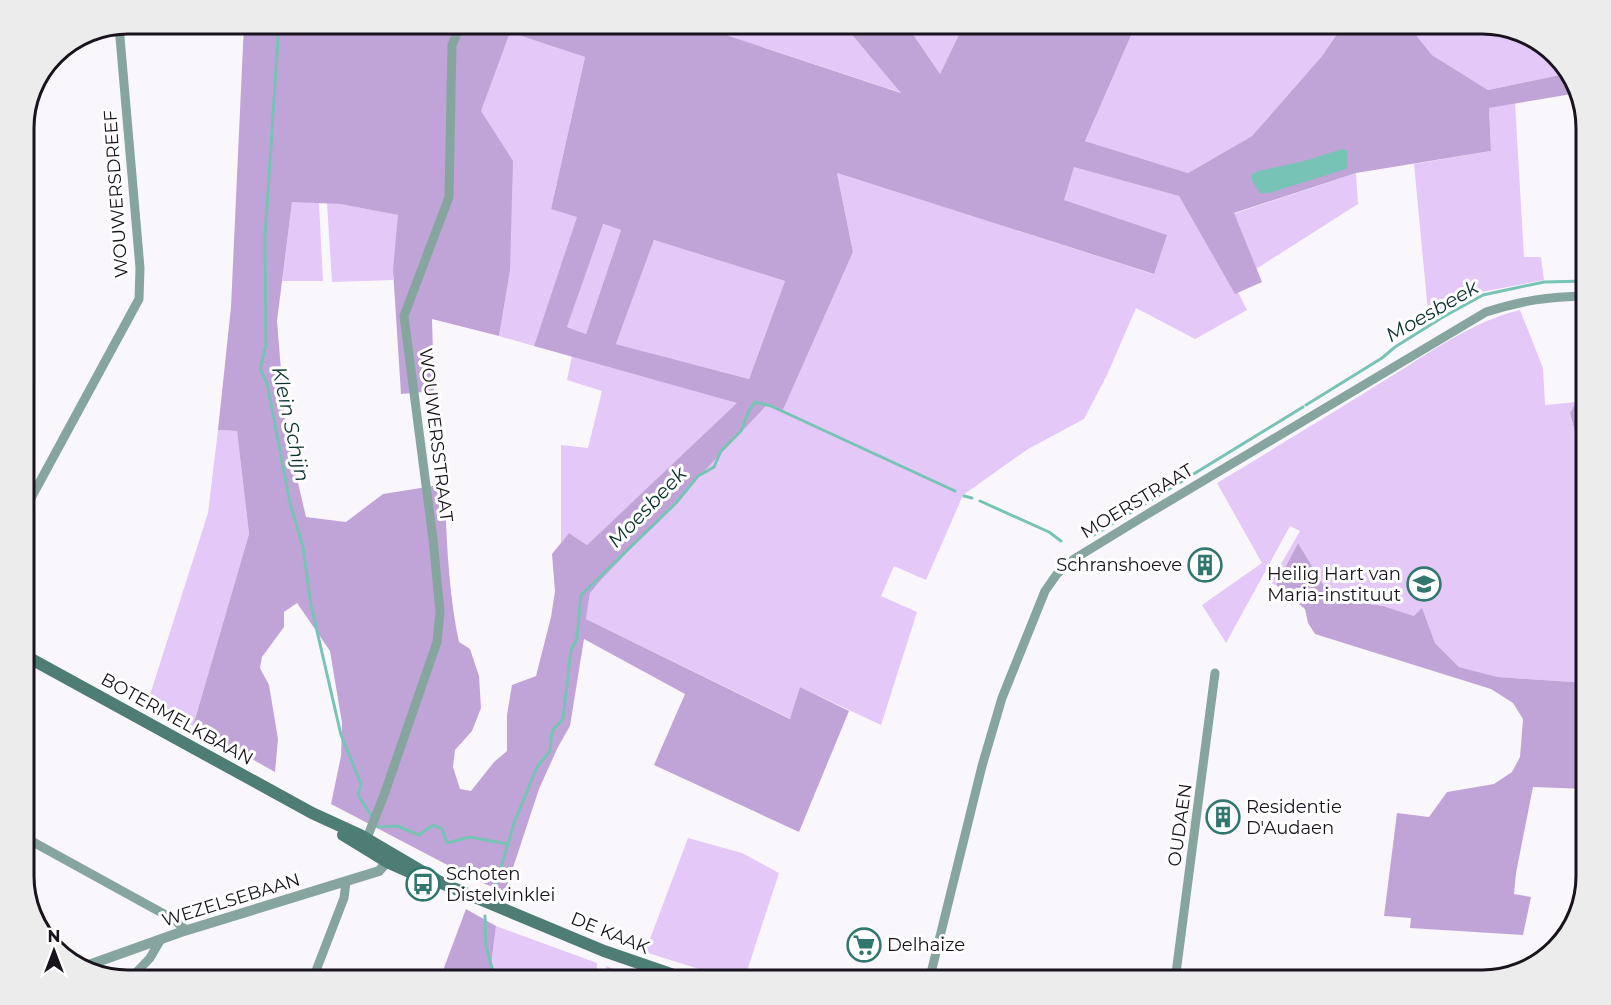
<svg xmlns="http://www.w3.org/2000/svg" width="1611" height="1005" font-family="Montserrat,sans-serif">
  <style>
    .green { fill: #e3c8f8 }
    .forest { fill: #c1a4d7; fill-rule: evenodd }
    .water { fill: #77c3b6 }
    .lines { fill: none; stroke-linecap: round; stroke-linejoin: round }
    .stream { stroke: #77c3b6; stroke-width: 3 }
    .minor { stroke: #86a59f; stroke-width: 9 }
    .tertiary { stroke: #86a59f; stroke-width: 10 }
    .secondary { stroke: #4e7d75; stroke-width: 12 }
    .labels { text-anchor: middle; stroke-width: 6; stroke-linejoin: round; paint-order: stroke }
    .street-label { font-size: 18px; fill: #18131c; stroke: #fff }
    .poi-label { font-size: 18px; fill: #18131c; stroke: #fff; text-anchor: start }
    .water-label { font-size: 20px; font-style: italic; fill: #0d332e; stroke: #fff }
    .rim { fill: none; stroke: #18131c; stroke-width: 3 }
  </style>
  <rect width="100%" height="100%" fill="#faf7fc"/>
  <g class="green">
    <path d="M693 24H843L902 93Z"/>
    <path d="M906 24H964L940 74Z"/>
    <path d="M1136 24H1344L1322 56 1252 136 1188 173 1085 141Z"/>
    <path d="M1407 24H1483L1540 41 1570 73 1488 90 1432 55Z"/>
    <path d="M510 31 585 57 551 209 578 216 534 346 499 336 510 271 480 111Z"/>
    <path d="M1515 103 1524 257H1541L1544 280 1476 293 1429 322 1414 164 1491 151 1489 108Z"/>
    <path d="M1074 166 1179 196 1235 293 1238 292 1247 310 1195 339 1136 308 1107 375 1084 419 1028 449 963 495 926 580 894 566 881 596 917 612 881 725 800 687 791 719 586 619 590 593 602 579 769 403 783 410 853 252 837 173 1153 274 1166 235 1063 200Z"/>
    <path d="M1356 173 1358 204 1256 269 1233 214Z"/>
    <path d="M292 201 319 203 323 281H282Z"/>
    <path d="M327 203 340 204 399 215 393 280 332 282Z"/>
    <path d="M602 224 621 230 586 334 567 327Z"/>
    <path d="M654 240 785 281 749 379 616 344Z"/>
    <path d="M1520 310 1543 368 1545 405 1576 402 1570 413 1587 479V683L1498 677 1459 667 1435 643 1422 609 1414 616 1383 606 1342 600 1324 586 1298 543 1276 585 1270 583 1300 531 1290 526 1226 643 1202 605 1262 563 1217 483C1275 448 1332 413 1390 377 1431 352 1473 321 1520 310Z"/>
    <path d="M572 356 738 403 587 545 569 533 561 543V445L588 448 602 391 567 380Z"/>
    <path d="M218 430 237 431 249 534 193 726 148 701 208 513Z"/>
    <path d="M688 838 742 853 779 873 744 980 699 969 645 952Z"/>
    <path d="M496 926 597 963V981H489Z"/>
    <path d="M606 966 647 981H604Z"/>
  </g>
  <g class="forest">
    <path d="M244 24H693L901 93 843 24H906L940 74 964 24H1136L1085 141 1188 173 1252 136 1322 56 1344 24H1407L1432 55 1488 90 1570 73 1573 76 1578 93 1489 108 1491 151 1356 173 1234 213 1262 282 1235 294 1179 196 1074 167 1064 200 1167 235 1154 274 837 173 853 252 783 410 768 404 602 579 590 593 586 619 790 719 800 687 849 711 799 832 654 765 685 694 584 639 570 726 558 747 539 789 505 892 478 881 331 804 341 756 342 723 330 651 297 603 284 612V627L262 657 260 668 269 685 278 739 275 772 193 726 249 534 237 431 218 430 231 307ZM510 32 585 57 551 209 577 217 534 346 737 403 587 545 569 533 552 554 555 591 551 617 536 676 512 685 507 715V751L494 762 471 791 460 789 453 767 455 750 472 731 481 708 479 676 470 649 459 642C449 595 447 547 445 499L433 486 383 494 346 522 306 517 286 431 277 321 292 202 340 204 398 215 393 270 401 394 434 391 432 319 499 336 510 271 513 161 481 111ZM603 224 621 230 586 334 567 327ZM654 240 785 281 749 379 616 344Z"/>
    <path d="M1576 402H1587V479L1570 413Z"/>
    <path d="M1298 543 1324 586 1342 600 1383 606 1414 616 1422 608 1435 643 1459 667 1498 677 1587 683V789L1533 787 1516 873 1514 894 1531 897 1523 935 1410 928 1411 918 1384 916 1397 813 1429 817 1447 792 1494 784 1512 772 1520 757 1523 719 1513 703 1491 689 1315 634 1308 623 1305 609 1276 585Z"/>
    <path d="M466 909 496 926 489 981H439Z"/>
  </g>
  <path class="water" d="M1342 149 1347 151 1348 164 1346 169 1269 193H1260L1252 181V174L1258 171 1304 161Z"/>
  <g class="lines">
    <g class="stream">
      <path d="M279 24 265 237 266 345 260 369 267 383 290 503 303 547 311 605 341 735 361 784 358 795 372 817"/>
      <path d="M1306 405 1382 358 1395 347 1443 317 1483 295 1544 282 1587 281"/>
      <path d="M964 496 972 498"/>
      <path d="M980 501 1049 532 1061 541"/>
      <path d="M1094 535 1303 407"/>
      <path d="M376 824 378 827 397 826 419 835 433 825 442 829 447 843 469 837 508 844 496 884"/>
      <path d="M508 844 514 823 537 767 550 751 552 731 563 719 571 650 577 639 581 595 676 503 698 476 714 467 721 451 741 431 749 411 755 402 771 406 955 491"/>
      <path d="M485 916 486 946 492 968 488 981"/>
    </g>
    <g class="minor">
      <path d="M24 511 139 299 140 268 119 26"/>
      <path d="M24 837 173 919 186 930"/>
      <path d="M365 843 384 795 437 642 440 612 433 539 404 316 449 197 452 45 461 24"/>
      <path d="M128 981 150 958 161 939"/>
      <path d="M312 981 344 898 346 882"/>
      <path d="M929 981 982 766 1002 698 1045 591 1057 574 1074 559 1146 515 1486 312C1524 300 1547 297 1587 296"/>
      <path d="M1175 981 1215 673"/>
    </g>
    <path class="tertiary" d="M83 967 181 932 379 871 387 862"/>
    <g class="secondary">
      <path d="M24 655 312 813 360 835 440 882"/>
      <path d="M343 835 387 862 414 874"/>
      <path d="M434 880 604 951 691 981"/>
    </g>
  </g>
  <defs>
    <symbol id="building-ring" viewBox="-11 -11 22 22"><circle r="9.5" fill="#fff" stroke="#31776d" stroke-width="1.5"/><path d="M-4-6H4V6H1V3H-1V6H-4ZM-2.5-4.3h1.7v1.8h-1.7ZM.8-4.3h1.7v1.8H.8ZM-2.5-1h1.7V.8h-1.7ZM.8-1h1.7V.8H.8Z" fill="#31776d"/></symbol>
    <symbol id="school-ring" viewBox="-11 -11 22 22"><circle r="9.5" fill="#fff" stroke="#31776d" stroke-width="1.5"/><path d="M0-5L7-2L0 1L-7-2ZM-4 1L0 2.5L4 1V4Q0 6-4 4Z" fill="#31776d"/></symbol>
    <symbol id="bus-ring" viewBox="-11 -11 22 22"><circle r="9.5" fill="#fff" stroke="#31776d" stroke-width="1.5"/><path d="M-5-6H5V4H4V6H2V4H-2V6H-4V4H-5ZM-3.5-4V0h7V-4ZM-3.5 1.2v1.5H-2V1.2ZM2 1.2v1.5H3.5V1.2Z" fill="#31776d"/></symbol>
    <symbol id="supermarket-ring" viewBox="-11 -11 22 22"><circle r="9.5" fill="#fff" stroke="#31776d" stroke-width="1.5"/><path d="M-6-5.5h2.5l.6 2H6L4.5 2H-2.5L-4.4-4H-6ZM-1.5 3.2a1.3 1.3 0 1 0 .1 0ZM3 3.2a1.3 1.3 0 1 0 .1 0Z" fill="#31776d"/></symbol>
  </defs>
  <g fill-rule="evenodd">
    <use href="#building-ring" x="1186" y="546" width="38" height="38"/>
    <use href="#school-ring" x="1405" y="565" width="38" height="38"/>
    <use href="#building-ring" x="1204" y="798" width="38" height="38"/>
    <use href="#bus-ring" x="404" y="865" width="38" height="38"/>
    <use href="#supermarket-ring" x="845" y="926" width="38" height="38"/>
  </g>
  <g class="labels">
    <g class="street-label">
      <text transform="translate(116 194) rotate(-94)" y="6">WOUWERSDREEF</text>
      <text transform="translate(436 435) rotate(83)" y="6">WOUWERSSTRAAT</text>
      <text transform="translate(1137 501) rotate(-31)" y="6">MOERSTRAAT</text>
      <text transform="translate(177 719) rotate(29)" y="6">BOTERMELKBAAN</text>
      <text transform="translate(1180 825) rotate(-82)" y="6">OUDAEN</text>
      <text transform="translate(231 900) rotate(-17)" y="6">WEZELSEBAAN</text>
      <text transform="translate(610 933) rotate(22)" y="6">DE KAAK</text>
    </g>
    <g class="poi-label">
      <text x="1182" y="571" text-anchor="end">Schranshoeve</text>
      <text x="1401" y="580" text-anchor="end">Heilig Hart van<tspan x="1401" dy="21">Maria-instituut</tspan></text>
      <text x="1246" y="813">Residentie<tspan x="1246" dy="21">D'Audaen</tspan></text>
      <text x="446" y="880">Schoten<tspan x="446" dy="21">Distelvinklei</tspan></text>
      <text x="887" y="951">Delhaize</text>
    </g>
    <g class="water-label">
      <text transform="translate(1432 311) rotate(-30)" y="7">Moesbeek</text>
      <text transform="translate(291 424) rotate(78)" y="7">Klein Schijn</text>
      <text transform="translate(647 507) rotate(-46)" y="7">Moesbeek</text>
    </g>
  </g>
  <path d="M0 0H1611V1005H0ZM128 34H1482A94 94 0 0 1 1576 128V876A94 94 0 0 1 1482 970H128A94 94 0 0 1 34 876V128A94 94 0 0 1 128 34Z" fill="#edeced" fill-rule="evenodd"/>
  <path class="rim" d="M128 34H1482A94 94 0 0 1 1576 128V876A94 94 0 0 1 1482 970H128A94 94 0 0 1 34 876V128A94 94 0 0 1 128 34Z"/>
  <g transform="translate(54 951)" stroke="#ffffff" stroke-width="4.5" paint-order="stroke">
  <path d="M0-4.5L10 22L0 15L-10 22Z" fill="#18131c"/>
  <text y="-9" font-size="16" font-weight="bold" text-anchor="middle" fill="#18131c">N</text>
  </g>
</svg>
